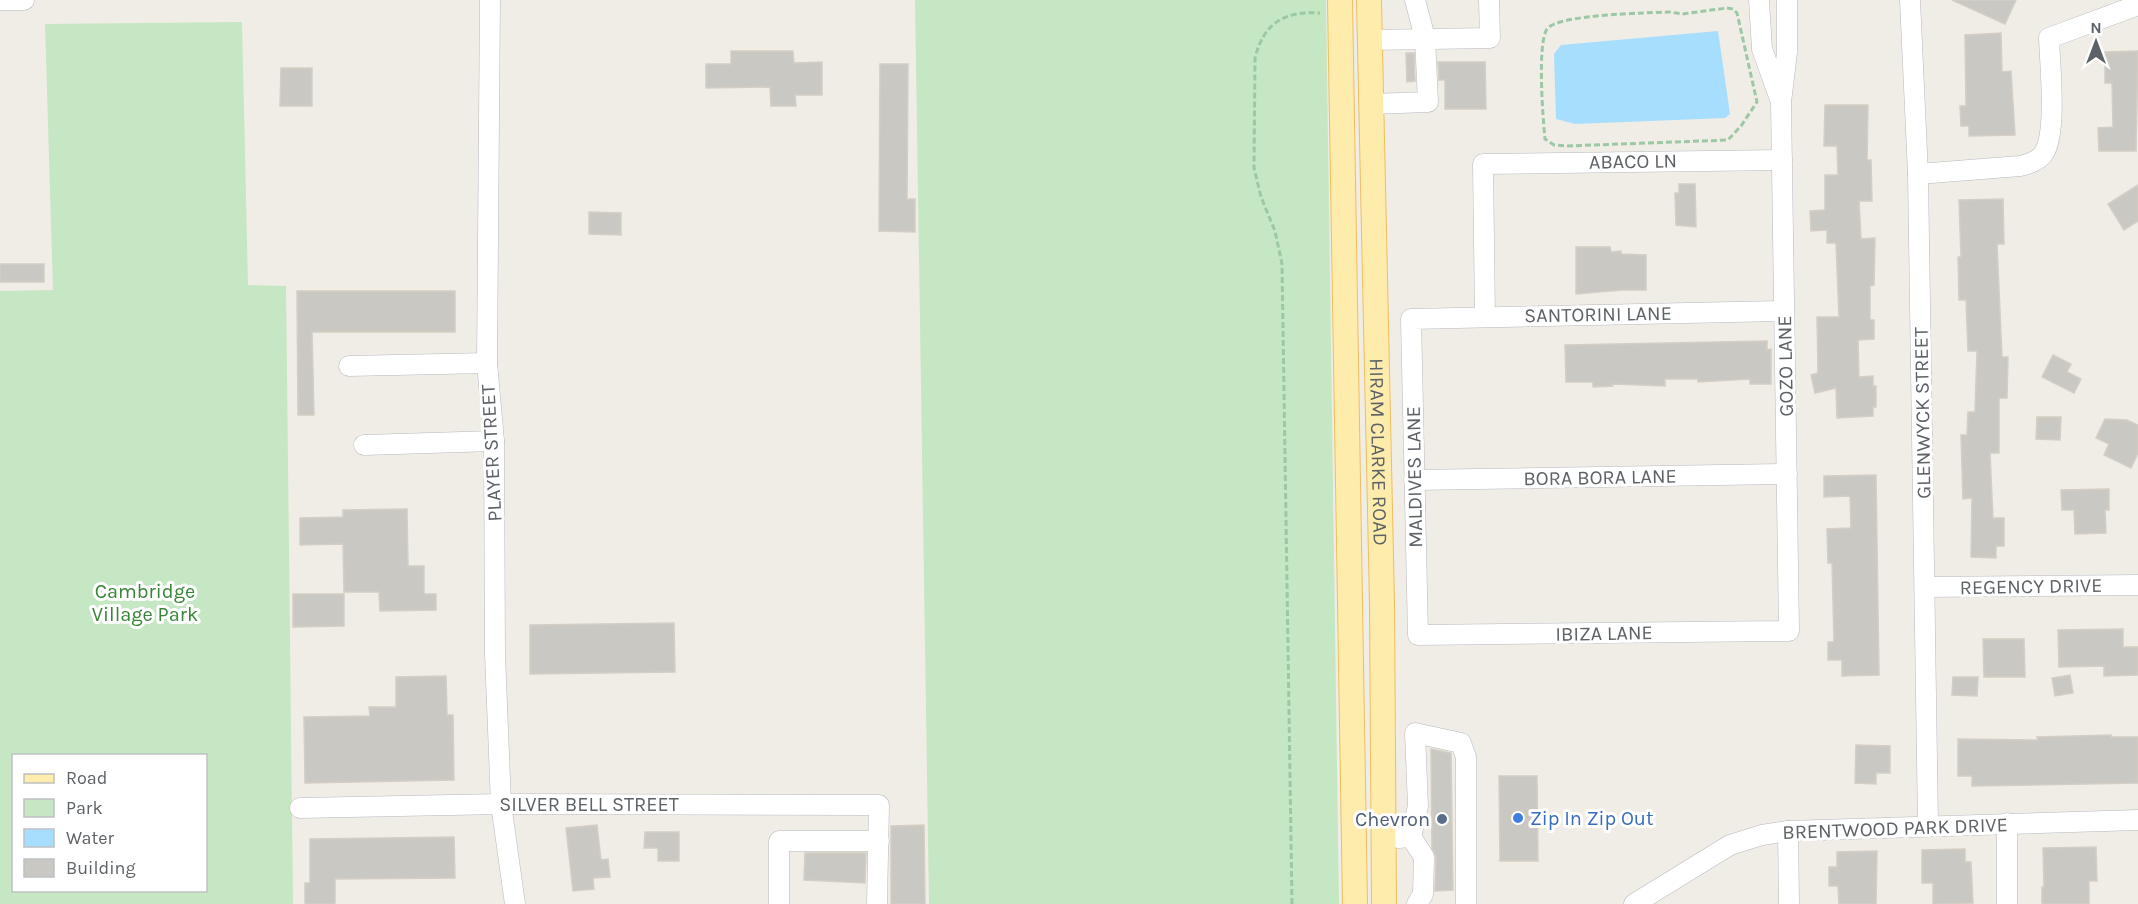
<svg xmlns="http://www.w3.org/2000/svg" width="2138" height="904" font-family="Karla,sans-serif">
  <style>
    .green { fill: #c5e7c3; fill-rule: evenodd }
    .water { fill: #a7defe }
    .building { fill: #cac8c3; stroke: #d4cec4; stroke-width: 1.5 }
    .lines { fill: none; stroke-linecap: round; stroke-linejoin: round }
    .minor-casing { stroke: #b6b9bc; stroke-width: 21 }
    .major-casing { stroke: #f0be5e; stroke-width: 26 }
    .path { stroke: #9cc8a6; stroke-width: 3; stroke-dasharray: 6 3; stroke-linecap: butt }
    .minor { stroke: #fff; stroke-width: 20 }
    .major { stroke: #feecac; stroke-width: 24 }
    .shop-dot { fill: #3f7fe0; stroke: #fff; stroke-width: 2 }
    .service-dot { fill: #5c6f8a; stroke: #fff; stroke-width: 2 }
    .labels { text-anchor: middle; stroke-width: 6; stroke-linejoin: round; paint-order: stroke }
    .street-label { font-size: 20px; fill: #5d6266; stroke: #fff }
    .park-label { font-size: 20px; fill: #378536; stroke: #fff }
    .shop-label { font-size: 20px; fill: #366cbe; stroke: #fff; text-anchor: start }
    .service-label { font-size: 20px; fill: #4e5e75; stroke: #fff; text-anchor: end }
  </style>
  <rect width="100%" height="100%" fill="#f0ede6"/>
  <g class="green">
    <path d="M915 0H1326L1339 904H929Z"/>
    <path d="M242 22 248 285 286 286 293 904H0V291L53 290 45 24ZM14 756H206V890H14Z"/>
  </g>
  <path class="water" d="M1718 31 1730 114 1725 118 1575 124 1556 119 1554 54 1561 45Z"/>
  <g class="building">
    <path d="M1952 0H2016L2005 24Z"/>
    <path d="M2001 33 2002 72 2011 71 2015 135 1969 136V126H1961L1960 106H1966L1965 35Z"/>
    <path d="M731 51H793L794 63 822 62V95H795L796 106H771L770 87 706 88V64H731Z"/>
    <path d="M2138 51 2136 151H2099L2098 128 2113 127 2112 83H2105V52Z"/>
    <path d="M1406 53H1414L1415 81 1407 82Z"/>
    <path d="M1438 62H1485L1486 109H1445V80H1439Z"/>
    <path d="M880 64H908L907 199H915V232L879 231Z"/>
    <path d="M281 68H312V106H280Z"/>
    <path d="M1825 105H1868L1867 160H1871L1872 201H1859L1861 239 1875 238 1874 285 1870 286V320H1874V339L1858 340 1859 377 1873 376V386H1876V407H1873V416L1837 418 1836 388 1815 393 1811 375 1818 373 1817 317H1839L1836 243H1827V230L1811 231 1810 211 1825 210V175H1838L1837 146H1824Z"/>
    <path d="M1679 184H1695L1696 227 1676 225 1675 193H1679Z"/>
    <path d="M2138 185V221L2124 230 2108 204Z"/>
    <path d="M2003 199 2004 244H1997L2002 357H2008L2007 398H1999V453H1990L1993 518H2004V546H1996V558L1971 557 1972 498 1963 499 1961 435H1967L1968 412H1975L1977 351H1968L1966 300H1959L1958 257H1961L1959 200Z"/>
    <path d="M589 212 621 213V235L589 234Z"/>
    <path d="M1576 247H1610L1611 252 1621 251V254L1646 255V290H1622L1576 294Z"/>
    <rect x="0" y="264" width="44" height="18"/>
    <path d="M297 291H455V332H312L314 415H298Z"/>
    <path d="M1767 341V350L1771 349V384H1750V379L1698 382V379H1665V386L1612 384 1613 386 1593 387V382H1566L1565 345Z"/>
    <path d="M2053 355 2071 364 2067 372 2081 379 2074 393 2042 377Z"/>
    <path d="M2037 417H2061L2060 440 2036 439Z"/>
    <path d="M2105 419 2127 420 2138 425V453L2131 468 2104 455 2109 444 2096 438Z"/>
    <path d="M1876 475 1879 675 1842 676V660H1828V642H1834L1832 563H1828L1827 529 1851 528 1850 496 1824 497V476Z"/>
    <path d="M2109 489V510H2105L2106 533 2075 534 2074 510H2062L2061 490Z"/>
    <path d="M407 509 408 566H424V594H436V610L380 611 379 592H344L343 544 300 545V518L343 517V510Z"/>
    <path d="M293 594H344V626L293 627Z"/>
    <path d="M674 623 675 672 530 674V625Z"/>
    <path d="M2123 629V647H2138V675L2104 676V666L2059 667 2058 630Z"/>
    <path d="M1983 639H2024L2025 677H1984Z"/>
    <path d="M2070 675 2073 693 2055 696 2052 678Z"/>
    <path d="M446 676 447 715H453L454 780 305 783 304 717 370 716 369 707H396V677Z"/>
    <path d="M1953 677H1978L1977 696 1952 695Z"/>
    <path d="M2111 735V737H2138V783L1972 786V776H1958V739L2038 740 2037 737Z"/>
    <path d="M1856 745 1890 746V773H1876V784L1855 783Z"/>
    <path d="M1431 749 1451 753 1453 890 1435 891 1436 857 1432 848Z"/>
    <path d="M1499 776H1537L1538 861H1500Z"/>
    <path d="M597 825 601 860 608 859 610 877 593 878 594 889 573 891 566 828Z"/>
    <path d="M924 825 925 904H891V826Z"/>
    <path d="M645 832H679V861H658V848H644Z"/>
    <path d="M454 837 455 878 335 879V904H305V883H310V839Z"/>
    <path d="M2096 847 2097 881H2089V904H2042V887H2044L2043 848Z"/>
    <path d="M1965 849V862H1971L1973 903 1933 904V883H1922V850Z"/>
    <path d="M1877 851 1876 904H1839L1838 886H1829V867H1837V852Z"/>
    <path d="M805 853H866L865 883 804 880Z"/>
  </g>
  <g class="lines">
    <defs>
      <g id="minor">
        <path d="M0 0H24"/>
        <path d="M490 0 487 363 494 441 495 654 501 804 515 904"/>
        <path d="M1759 0 1762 49 1780 99"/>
        <path d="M1910 0 1918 174 1928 826"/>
        <path d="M1370 40 1490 38 1489 0"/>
        <path d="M1371 104 1428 102 1425 38 1415 0"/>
        <path d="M1918 174 2020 166C2029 164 2039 161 2044 153 2057 132 2050 65 2049 38L2138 5"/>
        <path d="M1784 311 1411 319 1418 635 1789 631 1781 102 1787 52V0"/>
        <path d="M1485 317 1483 164 1782 160"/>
        <path d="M349 366 487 363"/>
        <path d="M364 445 494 441"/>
        <path d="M1414 480 1787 474"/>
        <path d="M1925 587 2138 585"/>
        <path d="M300 808 501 804 879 805 877 904"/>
        <path d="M2007 823V904"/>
        <path d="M1788 831 1789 904"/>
        <path d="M1411 837 1418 806 1415 733 1461 743 1466 757V904"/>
        <path d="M1398 838 1411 837 1424 857 1423 894 1417 904"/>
        <path d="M779 904V841H879"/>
        <path d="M1634 904 1730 845 1762 835 1788 831 2138 820"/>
      </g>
      <g id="major">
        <path d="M1340 0 1355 904"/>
        <path id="s1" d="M1369 0 1382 603 1384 904"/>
      </g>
    </defs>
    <use href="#minor" class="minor-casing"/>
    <use href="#major" class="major-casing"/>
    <g class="path">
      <path d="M1727 8 1733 9 1737 13 1757 102 1741 126 1728 140 1566 146 1554 145 1545 139C1543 119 1537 44 1547 29 1558 14 1649 13 1670 12L1682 14Z"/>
      <path d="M1292 904 1282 264 1275 231 1261 197 1254 168 1255 58C1264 22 1285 11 1320 13"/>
    </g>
    <use href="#minor" class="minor"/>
    <use href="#major" class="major"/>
  </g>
  <circle class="shop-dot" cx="1518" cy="818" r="6"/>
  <circle class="service-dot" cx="1442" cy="819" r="6"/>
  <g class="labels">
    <g class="street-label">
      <text transform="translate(1633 161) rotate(-1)" y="7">ABACO LN</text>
      <text transform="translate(1598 314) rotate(-1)" y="7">SANTORINI LANE</text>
      <text transform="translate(1785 366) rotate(-91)" y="7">GOZO LANE</text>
      <text transform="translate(1922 413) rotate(-91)" y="7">GLENWYCK STREET</text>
      <text dy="7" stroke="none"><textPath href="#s1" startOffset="452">HIRAM CLARKE ROAD</textPath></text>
      <text transform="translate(491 453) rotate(-93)" y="7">PLAYER STREET</text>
      <text transform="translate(1414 477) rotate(-91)" y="7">MALDIVES LANE</text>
      <text transform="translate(1600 477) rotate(-1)" y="7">BORA BORA LANE</text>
      <text transform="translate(2031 586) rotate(-1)" y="7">REGENCY DRIVE</text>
      <text transform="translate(1604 633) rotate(-1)" y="7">IBIZA LANE</text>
      <text x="589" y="811">SILVER BELL STREET</text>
      <text transform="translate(1895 828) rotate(-2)" y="7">BRENTWOOD PARK DRIVE</text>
    </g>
    <g class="park-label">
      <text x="145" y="598">Cambridge<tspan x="145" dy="23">Village Park</tspan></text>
    </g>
    <g class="shop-label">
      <text x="1530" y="825">Zip In Zip Out</text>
    </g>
    <g class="service-label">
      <text x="1430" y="826">Chevron</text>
    </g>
  </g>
  <rect x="12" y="754" width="195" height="138" fill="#ffffff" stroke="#bec0c2" stroke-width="1.5"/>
  <rect x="24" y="774" width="30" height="9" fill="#feecac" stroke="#bec0c2" stroke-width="1.5"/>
  <text x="66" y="784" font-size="18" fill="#5d6266">Road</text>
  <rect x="24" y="799" width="30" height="18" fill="#c5e7c3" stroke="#bec0c2" stroke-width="1.5"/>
  <text x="66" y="814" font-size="18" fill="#5d6266">Park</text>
  <rect x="24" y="829" width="30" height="18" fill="#a7defe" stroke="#bec0c2" stroke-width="1.5"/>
  <text x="66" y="844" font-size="18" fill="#5d6266">Water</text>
  <rect x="24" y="859" width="30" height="18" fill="#cac8c3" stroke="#bec0c2" stroke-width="1.5"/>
  <text x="66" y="874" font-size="18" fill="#5d6266">Building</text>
  <g transform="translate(2096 42)" stroke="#ffffff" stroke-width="4.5" paint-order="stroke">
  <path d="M0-4.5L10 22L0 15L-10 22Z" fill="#5d6266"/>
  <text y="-9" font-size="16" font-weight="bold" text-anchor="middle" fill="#5d6266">N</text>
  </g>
</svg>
